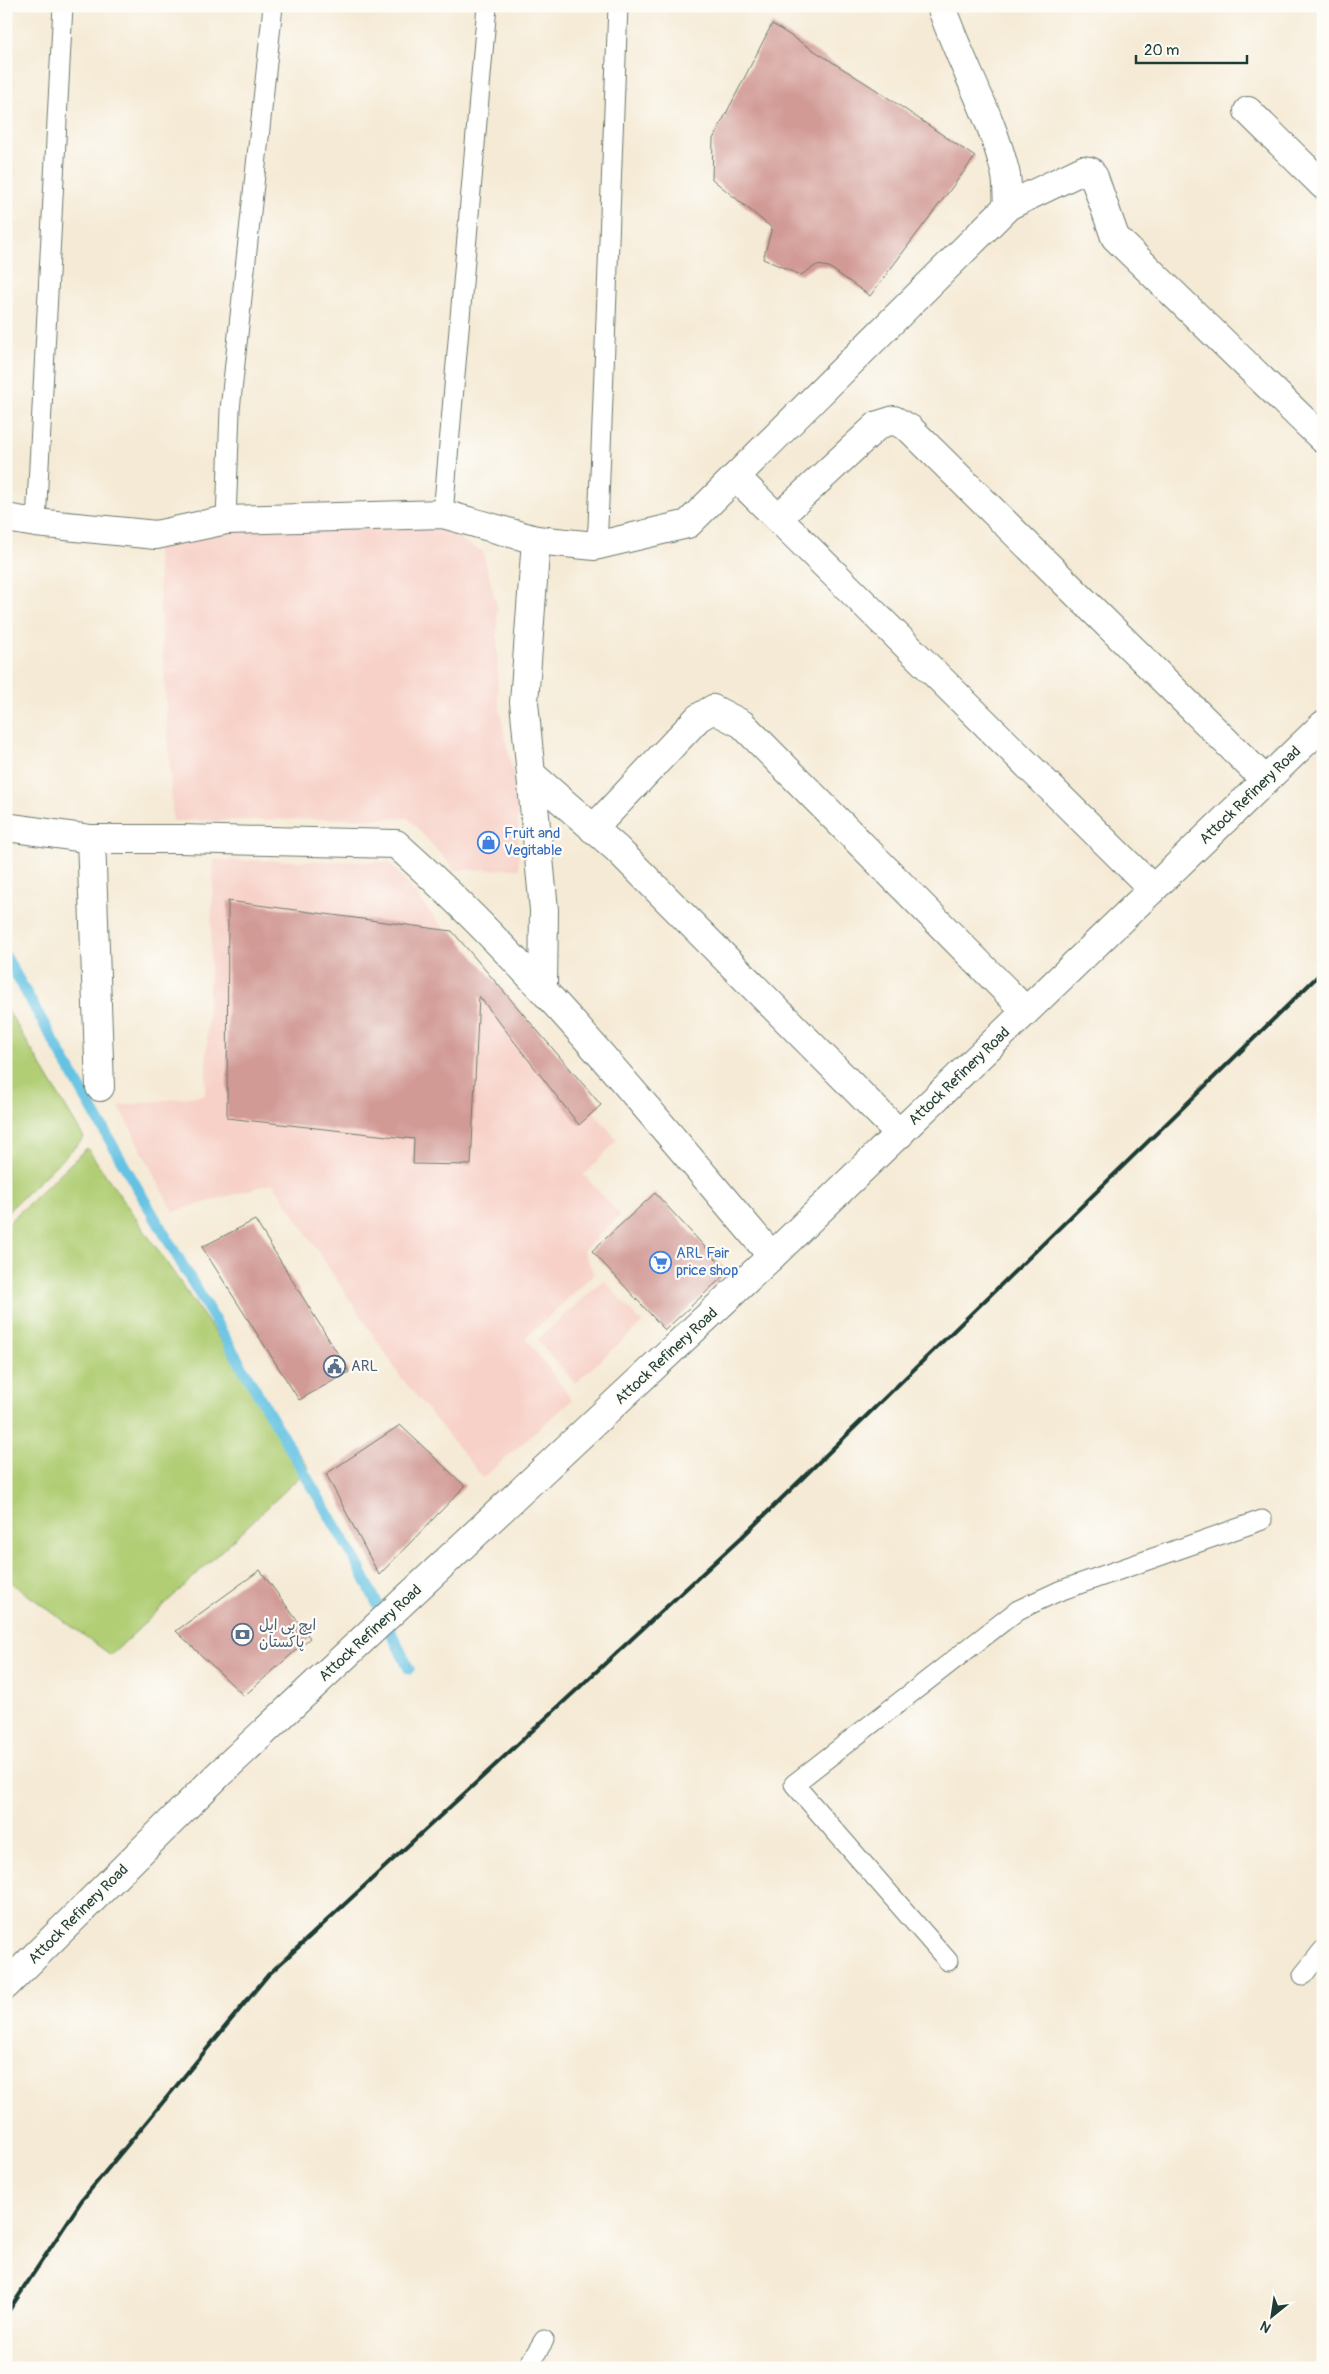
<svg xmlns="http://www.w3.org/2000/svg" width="1329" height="2374" font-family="Pangolin,'Playpen Sans Arabic',sans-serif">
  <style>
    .built { fill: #f7d1c8 }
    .green { fill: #b1ce74; stroke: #688654 }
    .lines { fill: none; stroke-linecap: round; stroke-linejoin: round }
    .stream { stroke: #65c2e3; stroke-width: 11 }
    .building { fill: #d29a95 }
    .service-casing { stroke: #6a7a6c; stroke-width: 21 }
    .minor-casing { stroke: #6a7a6c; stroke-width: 30 }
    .tertiary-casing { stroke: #6a7a6c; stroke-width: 30 }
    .service { stroke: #fff; stroke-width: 19 }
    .minor { stroke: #fff; stroke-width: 28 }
    .tertiary { stroke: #fff; stroke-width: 28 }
    .rail { stroke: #1f3d34; stroke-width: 4 }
    .labels { text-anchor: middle; stroke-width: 4.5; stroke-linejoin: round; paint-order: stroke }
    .street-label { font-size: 15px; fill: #1f3d34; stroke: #fdfcf7 }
    .shop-label { font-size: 15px; fill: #366cbe; stroke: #fdfcf7; text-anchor: start }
    .service-label { font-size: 15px; fill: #4e5e75; stroke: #fdfcf7; text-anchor: start }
  </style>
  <rect width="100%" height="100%" fill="#fdfcf7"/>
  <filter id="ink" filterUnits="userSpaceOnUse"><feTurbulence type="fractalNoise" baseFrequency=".02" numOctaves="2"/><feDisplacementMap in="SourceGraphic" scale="10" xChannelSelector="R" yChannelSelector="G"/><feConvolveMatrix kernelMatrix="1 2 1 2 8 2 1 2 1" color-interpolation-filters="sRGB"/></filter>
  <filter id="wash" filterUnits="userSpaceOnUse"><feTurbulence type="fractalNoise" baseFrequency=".0096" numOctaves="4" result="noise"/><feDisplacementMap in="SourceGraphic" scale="20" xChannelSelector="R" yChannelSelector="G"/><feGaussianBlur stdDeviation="1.12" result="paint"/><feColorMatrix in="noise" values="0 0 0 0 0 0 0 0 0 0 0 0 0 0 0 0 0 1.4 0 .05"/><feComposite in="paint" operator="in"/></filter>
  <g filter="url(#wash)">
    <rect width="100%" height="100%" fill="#f5ead5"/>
    <g class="built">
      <path d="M257 519 435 525 483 552 497 607 498 701 517 794 519 869 455 870 408 818 173 821 156 535Z"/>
      <path d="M214 860 389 862 617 1140 584 1175 620 1215 583 1251 594 1274 526 1338 572 1400 483 1478 400 1376 273 1183 173 1212 119 1106 205 1095Z"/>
      <path d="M604 1280 642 1323 575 1383 537 1340Z"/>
    </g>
    <g class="green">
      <path d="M6 1007 84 1138 6 1213Z"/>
      <path d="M87 1148 309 1468 111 1655 6 1579V1225Z"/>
    </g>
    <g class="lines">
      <path class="stream" d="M6 957 121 1160 358 1565 409 1669"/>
    </g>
    <g id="blocks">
      <g class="building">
        <path d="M772 24 875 89 975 157 870 296 829 267 817 265 801 275 763 259 772 228 712 179 713 139Z"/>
        <path d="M228 901 452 931 601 1105 579 1125 479 996 471 1165 413 1164 414 1139 227 1118Z"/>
        <path d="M655 1193 728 1272 665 1330 592 1251Z"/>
        <path d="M255 1220 349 1372 299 1400 202 1247Z"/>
        <path d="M400 1425 465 1486 379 1575 326 1474Z"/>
        <path d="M260 1570 310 1638 244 1696 176 1631Z"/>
      </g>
    </g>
  </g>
  <g filter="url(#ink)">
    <use href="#blocks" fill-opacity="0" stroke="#6a7a6c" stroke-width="1"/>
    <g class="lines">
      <defs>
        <g id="service">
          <path d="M443 514 487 6"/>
          <path d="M226 520 230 410 273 6"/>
          <path d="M36 523 63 6"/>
          <path d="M595 546 598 527 618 6"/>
          <path d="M948 1961 794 1784 1018 1610 1059 1591 1262 1520"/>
          <path d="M1303 1975 1323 1950"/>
          <path d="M527 2368 544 2340"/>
        </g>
        <g id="minor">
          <path d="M1248 111 1323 185"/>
          <path d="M1008 206 1083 170 1090 171 1094 177 1115 237 1323 439"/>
          <path d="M736 477 1153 889"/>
          <path d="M6 518 36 523 156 535 226 520 443 514 536 540 524 702 544 910 543 987"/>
          <path d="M778 518 878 425 894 420 910 429 1265 780"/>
          <path d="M536 540 595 546 688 524 1008 206C1007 195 1008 182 1005 171 991 114 960 62 941 6"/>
          <path d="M531 774 617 849 900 1134"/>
          <path d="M6 827 91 839H180L396 844C535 968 652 1115 772 1256"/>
          <path d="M593 829 698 718 713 709 742 724 1026 1011"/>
          <path d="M91 839 100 1087"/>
        </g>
        <path id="tertiary" d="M6 1985 218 1775 772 1256 1323 725"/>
      </defs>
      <use href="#service" class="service-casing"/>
      <use href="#minor" class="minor-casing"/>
      <use href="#tertiary" class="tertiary-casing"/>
      <use href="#service" class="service"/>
      <use href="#minor" class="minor"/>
      <use href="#tertiary" class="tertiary"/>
      <path class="rail" d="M6 2315 82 2200 268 1975 742 1537 1323 971"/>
    </g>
  </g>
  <defs>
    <symbol id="shop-ring" viewBox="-11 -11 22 22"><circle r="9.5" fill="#fdfcf7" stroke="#3f7fe0" stroke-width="1.5"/><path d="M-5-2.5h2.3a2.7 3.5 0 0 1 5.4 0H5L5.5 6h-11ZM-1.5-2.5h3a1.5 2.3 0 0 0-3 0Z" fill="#3f7fe0"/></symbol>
    <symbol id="supermarket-ring" viewBox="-11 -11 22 22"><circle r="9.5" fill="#fdfcf7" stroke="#3f7fe0" stroke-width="1.5"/><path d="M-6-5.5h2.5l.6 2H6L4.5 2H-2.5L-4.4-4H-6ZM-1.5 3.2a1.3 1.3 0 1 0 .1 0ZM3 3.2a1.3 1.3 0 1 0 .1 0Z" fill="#3f7fe0"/></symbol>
    <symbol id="civic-ring" viewBox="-11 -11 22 22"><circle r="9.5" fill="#fdfcf7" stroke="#5c6f8a" stroke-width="1.5"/><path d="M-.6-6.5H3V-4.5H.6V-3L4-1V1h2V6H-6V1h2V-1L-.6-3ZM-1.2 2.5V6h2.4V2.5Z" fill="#5c6f8a"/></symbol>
    <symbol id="bank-ring" viewBox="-11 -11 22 22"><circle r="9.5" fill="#fdfcf7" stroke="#5c6f8a" stroke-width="1.5"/><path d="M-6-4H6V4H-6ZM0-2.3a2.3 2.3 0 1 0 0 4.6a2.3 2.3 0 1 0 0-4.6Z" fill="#5c6f8a"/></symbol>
  </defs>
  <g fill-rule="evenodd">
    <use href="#shop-ring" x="476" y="830" width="25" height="25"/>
    <use href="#supermarket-ring" x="648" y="1250" width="25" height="25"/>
    <use href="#civic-ring" x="322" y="1354" width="25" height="25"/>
    <use href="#bank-ring" x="230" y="1622" width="25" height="25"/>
  </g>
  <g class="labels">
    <g class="street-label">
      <text transform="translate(1250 795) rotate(-44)" y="5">Attock Refinery Road</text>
      <text transform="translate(959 1076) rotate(-44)" y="5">Attock Refinery Road</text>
      <text transform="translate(666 1356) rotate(-43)" y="5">Attock Refinery Road</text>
      <text transform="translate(370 1633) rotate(-43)" y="5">Attock Refinery Road</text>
      <text transform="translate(78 1914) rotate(-45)" y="5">Attock Refinery Road</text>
    </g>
    <g class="shop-label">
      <text x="504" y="838">Fruit and<tspan x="504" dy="17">Vegitable</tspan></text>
      <text x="676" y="1258">ARL Fair<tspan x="676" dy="17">price shop</tspan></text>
    </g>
    <g class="service-label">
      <text x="351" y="1371">ARL</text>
      <text x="259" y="1630">ایچ بی ایل<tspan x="259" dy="17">پاکستان</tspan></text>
    </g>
  </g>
  <rect width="1329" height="2374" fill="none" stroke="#fdfcf7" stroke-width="25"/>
  <g transform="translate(1272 2316) rotate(210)" stroke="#fdfcf7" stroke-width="4" paint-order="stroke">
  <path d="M0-4L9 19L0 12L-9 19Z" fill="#1f3d34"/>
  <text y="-8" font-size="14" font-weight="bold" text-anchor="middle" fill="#1f3d34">N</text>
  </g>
  <path d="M1136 55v8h111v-8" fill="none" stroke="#1f3d34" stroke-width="2.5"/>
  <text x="1144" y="55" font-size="15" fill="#1f3d34" stroke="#fdfcf7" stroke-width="4" paint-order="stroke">20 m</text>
</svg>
